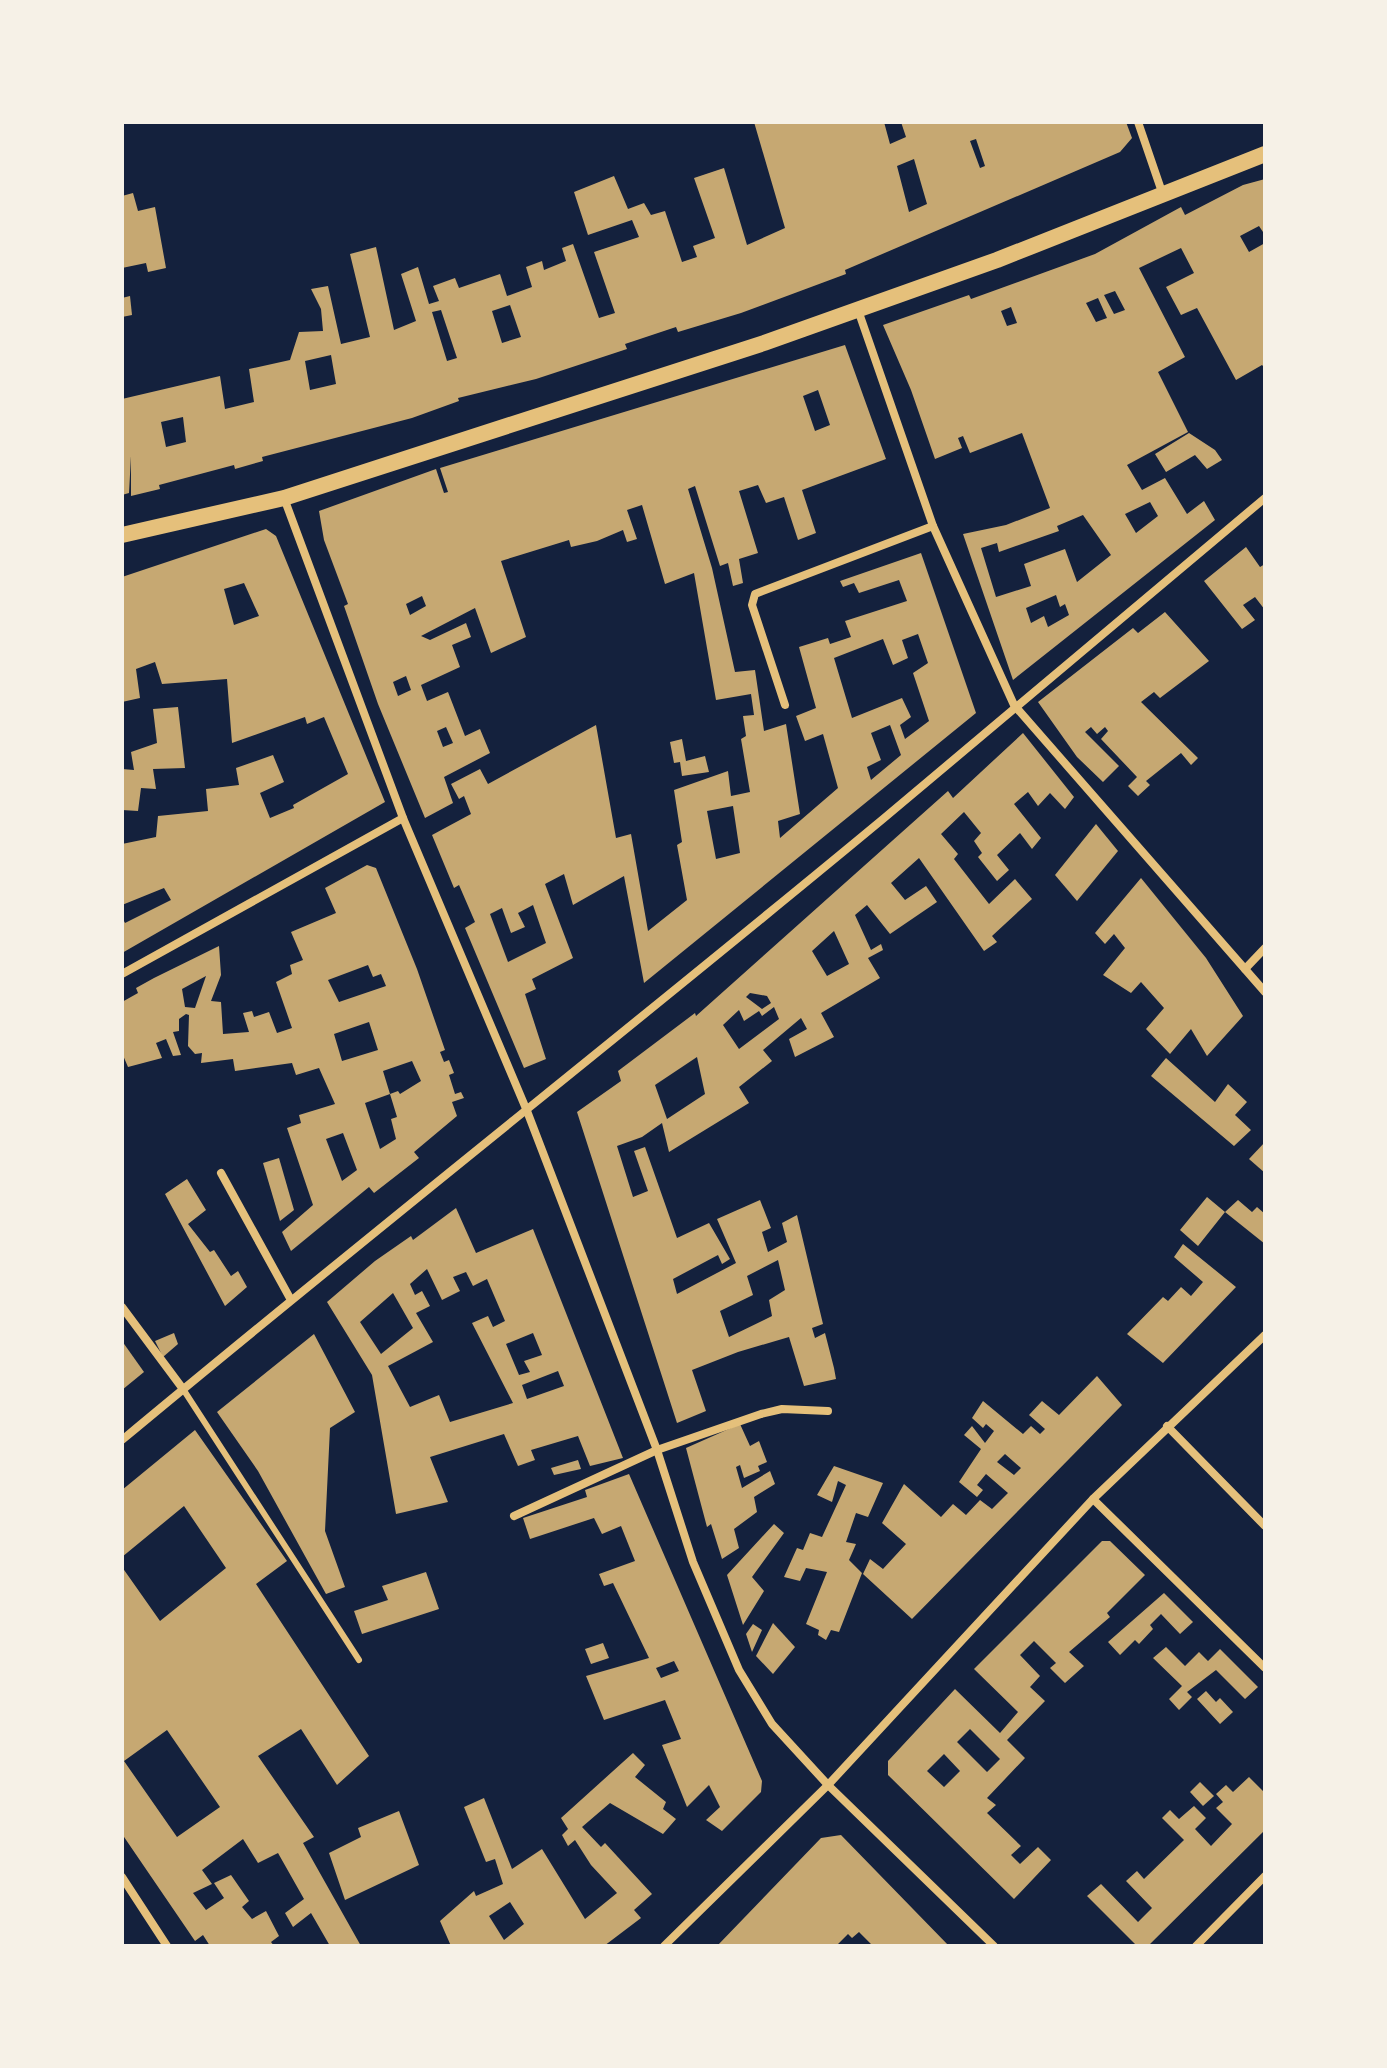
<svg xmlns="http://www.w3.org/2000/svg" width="1387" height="2068" font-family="'Asap Condensed',sans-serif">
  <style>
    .building { fill: #c6a872; fill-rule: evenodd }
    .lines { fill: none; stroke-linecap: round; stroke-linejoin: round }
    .service { stroke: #e5c07b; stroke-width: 6 }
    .minor { stroke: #e5c07b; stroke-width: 8 }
    .secondary { stroke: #e5c07b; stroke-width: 16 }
  </style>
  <rect width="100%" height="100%" fill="#14213d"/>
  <g class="building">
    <path d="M754 122H884L890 144 906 137 901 122H1126L1132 138 1120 152 845 270 846 274 741 313 678 332 676 327 625 344 627 349 536 379 458 398 459 401 412 418 262 457 263 461 235 469 234 465 159 485 160 489 131 496V456L129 493 122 495V399L220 376 225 409 254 402 249 369 290 360 299 332 323 331 321 309 311 289 328 286 341 344 370 337 350 254 376 247 394 330 416 321 401 274 418 267 429 304 439 301 433 286 455 278 459 288 500 274 507 296 532 287 526 267 542 261 544 270 566 261 562 248 573 244 599 318 615 313 594 252 639 237 632 220 588 235 574 192 614 176 628 209 644 203 651 215 665 211 682 262 697 257 693 246 715 238 694 178 724 168 747 245 785 228ZM976 139 985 166 980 168 970 141ZM914 159 927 204 909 212 897 166ZM510 305 521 337 502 343 492 311ZM441 310 457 358 447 361 432 312ZM331 355 336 384 310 390 305 361ZM183 417 186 442 166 447 161 422Z"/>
    <path d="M1265 179V235L1259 226 1240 236 1249 252 1265 243V368L1262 365 1236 380 1197 308 1181 315 1166 287 1194 273 1181 248 1139 268 1185 357 1158 372 1188 432 1127 465 1142 490 1165 478 1187 514 1204 501 1215 520 1013 680 963 534 1006 525 1050 508 1022 433 970 453 963 436 958 438 962 448 935 459 911 390 883 325 969 295 971 299 1095 254 1181 207 1185 215 1243 185ZM1115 291 1125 310 1114 314 1104 295ZM1098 298 1107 318 1096 322 1086 303ZM1011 307 1017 323 1007 326 1001 311ZM1150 502 1158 516 1136 533 1125 514ZM1083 515 1111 555 1077 582 1065 549 1024 564 1031 586 996 597 981 548 997 543 999 552 1059 531 1057 526ZM1056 595 1060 607 1065 604 1069 615 1048 627 1044 616 1031 623 1026 608Z"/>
    <path d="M133 193 138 211 155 207 166 268 148 272 146 263 122 268V196Z"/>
    <path d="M130 296 132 315 122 317V298Z"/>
    <path d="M845 345 886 459 802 490 816 533 798 540 784 497 766 503 758 485 739 491 758 553 739 559 743 583 733 586 728 563 720 566 695 486 688 489 712 568 735 672 755 670 764 731 786 724 800 814 778 821 780 838 838 788 823 734 805 741 796 716 816 708 799 647 828 638 830 644 851 637 845 621 907 601 899 580 859 593 854 583 843 587 840 581 921 553 976 713 644 983 624 876 573 905 564 874 545 884 573 958 532 979 536 989 525 994 546 1059 524 1068 465 928 475 922 459 885 454 888 432 835 471 814 464 796 459 799 451 784 480 769 488 784 596 725 616 838 631 834 648 931 687 900 677 845 682 842 674 790 728 771 731 796 750 792 741 739 746 736 743 716 754 715 751 694 716 700 694 573 665 584 642 505 627 510 637 539 627 542 623 530 597 541 571 547 569 540 501 561 526 637 491 653 475 608 421 636 430 640 466 623 471 637 452 645 460 667 421 685 427 701 448 692 465 736 480 729 490 753 444 777 453 803 425 818 378 704 344 606 348 604 324 540 319 511 436 469 444 493 448 492 440 468ZM818 390 830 425 815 431 803 396ZM422 596 426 606 410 615 406 604ZM918 634 928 663 913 673 929 721 905 739 900 725 911 717 902 698 852 718 834 658 883 639 893 665 908 658 902 640ZM406 676 411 690 398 696 393 682ZM890 725 901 755 871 780 867 767 881 760 871 733ZM446 727 453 743 443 747 437 731ZM733 806 740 853 716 859 707 811ZM533 905 546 943 508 962 490 914 502 908 511 933 525 927 518 913Z"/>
    <path d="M1189 433 1215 450 1222 460 1207 469 1195 455 1166 472 1155 454Z"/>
    <path d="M266 529 276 536 385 802 122 953V917L125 923 171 900 164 888 122 905V844L156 837 158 816 208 811 206 789 239 785 236 768 273 755 284 782 260 793 270 818 294 808 293 805 348 774 324 717 307 724 305 717 232 743 227 679 162 684 155 662 136 669 140 698 122 702V577ZM244 583 259 616 234 625 224 589Z"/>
    <path d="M1246 547 1260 567 1265 564V610L1255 597 1243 605 1255 620 1242 629 1204 581Z"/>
    <path d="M1165 612 1209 661 1160 698 1154 692 1141 702 1198 758 1191 765 1181 753 1146 781 1150 785 1138 796 1128 786 1137 777 1101 739 1108 731 1105 727 1097 734 1091 727 1085 732 1119 766 1103 782 1077 757 1038 702 1133 628 1138 633Z"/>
    <path d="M178 707 185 768 153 769 156 789 141 788 138 811 122 810V769L134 770 131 752 157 743 153 709Z"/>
    <path d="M1023 733 1074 797 1065 809 1050 793 1038 806 1028 792 1014 804 1041 838 1032 849 1020 833 997 855 1009 870 997 881 978 857 982 853 974 841 981 833 964 812 941 834 958 854 954 859 989 904 1015 879 1032 899 992 936 997 942 984 951 919 858 891 883 905 900 926 886 937 902 890 934 867 905 855 915 871 950 881 944 883 950 868 958 880 978 821 1013 834 1037 795 1057 789 1039 807 1029 801 1018 763 1050 772 1061 739 1087 749 1103 669 1152 662 1123 642 1137 617 1146 633 1197 648 1191 634 1151 645 1147 677 1238 709 1223 730 1259 722 1264 718 1255 673 1279 677 1294 736 1263 717 1219 760 1200 771 1228 762 1232 768 1252 787 1242 782 1223 797 1215 823 1324 812 1328 815 1338 825 1333 834 1368 836 1379 804 1386 789 1337 738 1352 692 1370 706 1411 677 1423 577 1112 621 1081 618 1071 695 1013 696 1016 948 791 953 798ZM834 931 849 964 827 976 812 951ZM750 993 767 996 771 1003 762 1009 746 997ZM774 1007 779 1019 739 1049 723 1025 739 1010 744 1021 759 1011 762 1016ZM697 1057 705 1094 667 1119 655 1085ZM778 1260 785 1290 769 1300 772 1316 729 1337 720 1311 753 1295 747 1276Z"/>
    <path d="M682 739 686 761 705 756 709 772 682 776 680 762 674 763 670 742Z"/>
    <path d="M1096 824 1118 851 1077 901 1055 875Z"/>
    <path d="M367 865 376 868 417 969 445 1050 440 1052 444 1062 449 1060 454 1073 449 1075 455 1094 461 1092 464 1098 452 1102 457 1116 414 1152 419 1158 374 1193 369 1187 291 1251 282 1232 313 1205 287 1128 301 1123 299 1115 335 1104 319 1068 296 1075 292 1063 235 1071 233 1059 201 1063 202 1053 195 1054 188 1046 189 1015 186 1014 179 1019V1031L173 1032 181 1055 173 1056 166 1039 156 1043 162 1058 128 1067 122 1053V1002L138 993 136 988 154 978 219 946 221 975 211 1001 221 1002 223 1034 249 1032 243 1013 252 1011 254 1017 269 1012 277 1033 292 1028 276 982 292 974 290 965 303 960 291 932 336 913 325 888ZM368 965 373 977 381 974 386 986 339 1002 328 980ZM206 976 195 1008 185 1007 182 989ZM369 1022 378 1050 342 1061 334 1034ZM412 1061 421 1081 400 1094 398 1091 390 1094 397 1117 391 1119 396 1139 380 1149 365 1103 390 1094 383 1071ZM343 1133 357 1170 342 1181 326 1139Z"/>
    <path d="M1141 878 1206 958 1243 1016 1207 1056 1191 1029 1170 1054 1146 1029 1164 1008 1141 982 1131 993 1103 975 1125 948 1114 934 1105 944 1095 933Z"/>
    <path d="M1166 1058 1215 1102 1228 1084 1247 1102 1235 1115 1251 1130 1234 1146 1151 1076Z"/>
    <path d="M1265 1142V1173L1249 1159Z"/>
    <path d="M279 1158 294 1210 280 1221 263 1163Z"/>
    <path d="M187 1179 206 1210 188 1224 210 1252 214 1250 231 1276 238 1271 247 1287 225 1306 165 1194Z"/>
    <path d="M1207 1197 1225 1212 1238 1200 1252 1212 1257 1207 1265 1214V1244L1225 1212 1198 1246 1180 1230Z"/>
    <path d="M456 1208 476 1253 533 1229 623 1458 590 1466 578 1436 531 1450 535 1460 518 1466 504 1434 430 1457 448 1502 396 1514 372 1375 327 1302 375 1261 411 1236 413 1240ZM427 1269 442 1300 460 1291 453 1277 466 1272 473 1286 487 1279 505 1321 493 1327 488 1316 472 1323 513 1403 450 1422 439 1395 410 1407 388 1366 433 1342 416 1313 430 1306 422 1291 415 1295 410 1284ZM393 1293 413 1328 381 1354 360 1322ZM533 1333 542 1355 524 1361 530 1372 519 1375 506 1344ZM558 1371 564 1386 527 1399 522 1385Z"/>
    <path d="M1183 1244 1236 1287 1163 1363 1127 1334 1163 1297 1168 1301 1181 1287 1191 1296 1203 1282 1174 1257Z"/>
    <path d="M174 1333 178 1344 163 1357 155 1341Z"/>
    <path d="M314 1334 355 1412 330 1428 325 1531 345 1587 326 1594 258 1471 217 1412Z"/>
    <path d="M122 1341 144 1372 122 1390Z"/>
    <path d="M1097 1376 1122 1405 912 1619 863 1574 870 1559 883 1569 906 1544 882 1523 904 1484 941 1517 953 1504 966 1515 980 1500 992 1509 1008 1493 986 1474 977 1485 983 1490 977 1497 959 1482 981 1449 964 1435 972 1426 985 1443 994 1431 986 1424 983 1428 972 1418 983 1401 1023 1434 1031 1426 1040 1434 1045 1429 1029 1415 1042 1401 1059 1415ZM1005 1454 1021 1468 1014 1475 997 1462Z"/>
    <path d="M740 1424 750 1446 759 1441 767 1462 758 1466 760 1471 744 1478 740 1465 736 1467 742 1488 770 1471 775 1484 754 1497 757 1512 734 1529 739 1548 722 1559 711 1524 707 1527 686 1448Z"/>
    <path d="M195 1430 287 1561 256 1584 369 1756 337 1785 301 1729 258 1756 314 1837 303 1843 361 1946H330L311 1913 293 1927 285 1913 304 1899 278 1853 258 1863 243 1839 202 1870 212 1884 193 1893 206 1910 224 1898 214 1883 231 1875 249 1901 242 1907 252 1919 266 1911 279 1936 271 1942 274 1946H210L203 1935 195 1941 122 1834V1567L160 1621 226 1568 184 1506 122 1557V1490ZM167 1730 220 1807 177 1837 124 1761Z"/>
    <path d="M578 1460 581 1469 554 1475 551 1468Z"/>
    <path d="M834 1466 883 1483 868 1517 856 1513 846 1542 856 1544 849 1560 862 1573 839 1632 831 1630 826 1640 818 1635 819 1630 806 1624 827 1572 806 1568 800 1581 784 1577 797 1548 803 1550 810 1533 822 1537 846 1485 838 1481 832 1502 817 1495Z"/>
    <path d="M629 1474 762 1781 761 1792 722 1831 706 1820 720 1807 709 1785 687 1807 662 1745 681 1739 665 1700 604 1720 586 1676 649 1658 613 1583 604 1586 599 1574 635 1561 621 1526 602 1534 594 1518 530 1539 523 1518 587 1497 585 1490ZM674 1661 679 1671 661 1678 656 1668Z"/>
    <path d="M774 1524 784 1533 752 1577 764 1591 743 1625 727 1575Z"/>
    <path d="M1102 1541H1110L1145 1575 1107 1613 1110 1617 1069 1652 1084 1666 1065 1683 1050 1668 1056 1663 1034 1641 1020 1655 1040 1676 1030 1687 1045 1701 1007 1740 1025 1758 987 1798 996 1805 987 1813 1021 1846 1011 1855 1020 1864 1038 1847 1051 1860 1014 1899 888 1775V1761L955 1689 1000 1733 1018 1712 974 1669ZM970 1729 1000 1759 987 1772 957 1742ZM944 1754 960 1771 944 1787 927 1771Z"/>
    <path d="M426 1572 439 1609 362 1634 354 1611 388 1600 382 1586Z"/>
    <path d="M1164 1593 1193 1622 1180 1634 1161 1614 1150 1625 1153 1629 1139 1644 1135 1640 1120 1655 1108 1642Z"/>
    <path d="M773 1623 795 1647 773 1674 756 1656Z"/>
    <path d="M753 1624 762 1630 752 1652 746 1634Z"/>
    <path d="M603 1643 609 1658 591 1664 585 1649Z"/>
    <path d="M1166 1647 1185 1666 1199 1652 1208 1661 1220 1649 1258 1687 1245 1699 1216 1670 1187 1692 1192 1697 1179 1710 1169 1699 1182 1686 1153 1658Z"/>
    <path d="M1206 1691 1216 1702 1220 1698 1233 1712 1220 1724 1197 1699Z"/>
    <path d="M633 1753 645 1765 635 1777 666 1802 663 1809 676 1819 663 1834 610 1803 582 1827 601 1847 605 1843 652 1894 634 1910 641 1918 604 1946H451L440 1921 474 1891 476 1896 503 1884 495 1859 486 1862 464 1807 484 1798 512 1869 542 1849 585 1919 617 1893 591 1865 575 1840 568 1846 562 1835 568 1829 561 1818ZM510 1902 524 1924 504 1940 489 1916Z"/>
    <path d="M1249 1777 1265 1793V1830L1148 1946H1137L1087 1896 1101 1884 1138 1922 1152 1908 1126 1881 1137 1871 1144 1879 1184 1840 1162 1818 1170 1810 1179 1819 1194 1806 1206 1818 1195 1829 1211 1846 1232 1824 1216 1808 1223 1802 1216 1794 1226 1785 1233 1792Z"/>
    <path d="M1200 1782 1214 1796 1203 1806 1190 1792Z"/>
    <path d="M399 1811 419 1865 345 1900 329 1853 361 1837 358 1828Z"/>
    <path d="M841 1835 949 1946H868L871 1944 859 1932 852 1938 848 1934 836 1946H717L821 1838Z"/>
  </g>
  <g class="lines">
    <path class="service" d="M183 1389 359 1660"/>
    <g class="minor">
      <path d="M1138 122 1163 195"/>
      <path d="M858 310 933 526 1014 705 1265 992"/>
      <path d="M284 498 403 818 527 1111 657 1450 693 1562 739 1670 772 1724 828 1785 994 1946"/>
      <path d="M785 705 752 605 755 594 933 526"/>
      <path d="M1245 969 1265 948"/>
      <path d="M122 974 403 818"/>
      <path d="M221 1173 291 1300"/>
      <path d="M122 1307 183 1389"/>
      <path d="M1167 1426 1265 1526"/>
      <path d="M122 1440C374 1230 631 1028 883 819 1011 713 1137 604 1265 498"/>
      <path d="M1093 1499 1265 1668"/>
      <path d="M514 1516 657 1450 761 1414 782 1409 828 1411"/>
      <path d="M122 1877 167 1946"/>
      <path d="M664 1946 828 1785 1093 1499 1265 1335"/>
      <path d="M1196 1946 1265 1876"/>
    </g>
    <path class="secondary" d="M122 535 284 498 764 343 997 260 1265 154"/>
  </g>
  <rect width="1387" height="2068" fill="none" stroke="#f6f1e7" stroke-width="248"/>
</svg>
